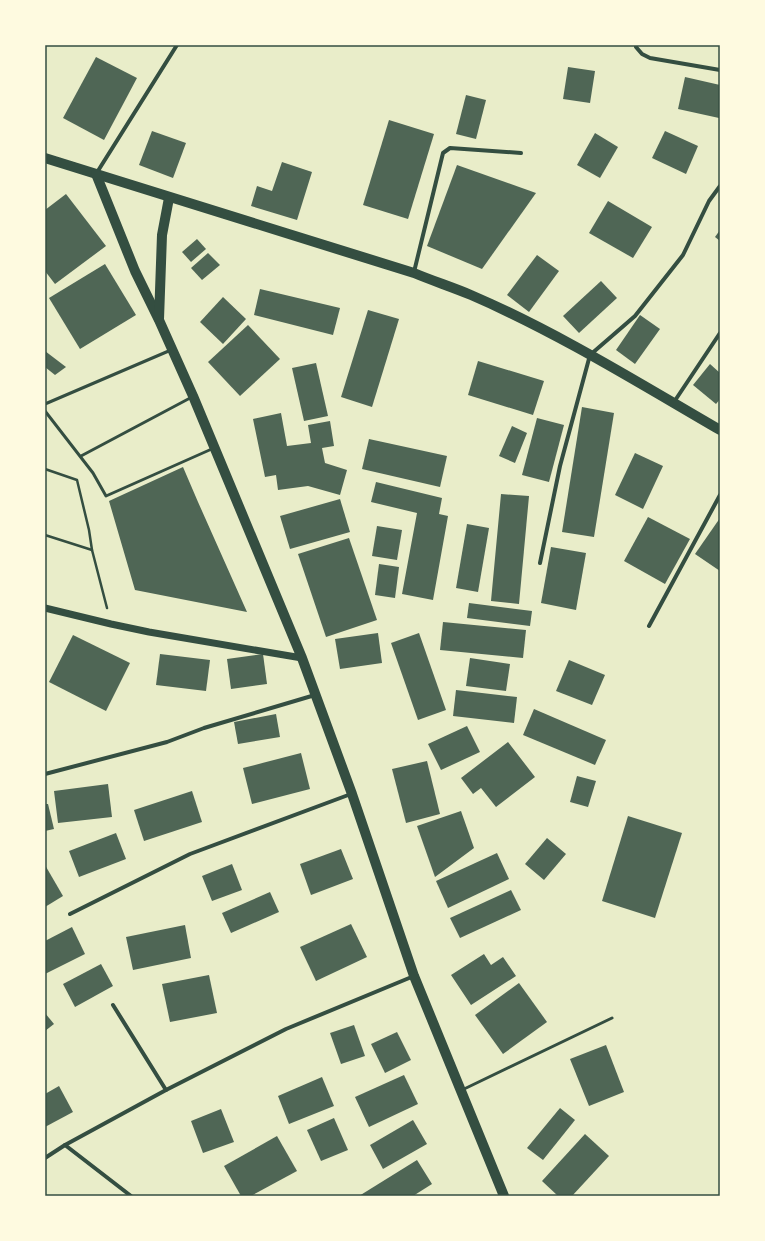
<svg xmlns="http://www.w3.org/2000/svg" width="765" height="1241" font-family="'Playfair Display',serif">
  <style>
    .building { fill: #4f6655 }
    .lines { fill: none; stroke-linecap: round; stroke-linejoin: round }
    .path { stroke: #344e41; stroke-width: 2.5 }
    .service { stroke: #344e41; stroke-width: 3 }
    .minor { stroke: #344e41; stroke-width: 4 }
    .tertiary { stroke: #344e41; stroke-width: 7 }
    .primary { stroke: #344e41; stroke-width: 10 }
    .neatline { fill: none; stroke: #344e41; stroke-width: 1.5 }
  </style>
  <rect width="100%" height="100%" fill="#e9edc9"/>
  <g class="building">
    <path d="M96 57 137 78 104 140 63 118Z"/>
    <path d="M568 67 595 71 590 103 563 99Z"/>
    <path d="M685 77 720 85 719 118 678 109Z"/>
    <path d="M466 95 486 100 476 139 456 134Z"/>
    <path d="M389 120 434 134 408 219 363 205Z"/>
    <path d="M152 131 186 143 173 178 139 165Z"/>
    <path d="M665 131 698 146 686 174 652 158Z"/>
    <path d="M595 133 618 147 600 178 577 165Z"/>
    <path d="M282 162 312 172 297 220 251 206 257 186 272 191Z"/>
    <path d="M457 165 536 193 482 269 427 246Z"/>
    <path d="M66 194 106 246 55 284 45 271V210Z"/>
    <path d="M608 201 652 227 633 258 589 233Z"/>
    <path d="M720 230V241L715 237Z"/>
    <path d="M197 239 206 249 191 262 182 252Z"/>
    <path d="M208 253 220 265 202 280 191 268Z"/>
    <path d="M537 255 559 271 529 312 507 295Z"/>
    <path d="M105 264 136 315 80 349 49 298Z"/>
    <path d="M601 281 617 298 579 333 563 316Z"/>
    <path d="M260 289 340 308 333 335 254 315Z"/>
    <path d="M223 297 246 319 223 344 200 322Z"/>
    <path d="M368 310 399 319 372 407 341 397Z"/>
    <path d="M640 315 660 329 635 364 616 350Z"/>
    <path d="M248 325 280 359 240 396 208 362Z"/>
    <path d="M45 351 66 367 55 375 45 367Z"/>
    <path d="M478 361 544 381 533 415 468 395Z"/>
    <path d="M316 363 328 416 304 421 292 368Z"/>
    <path d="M710 364 720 373V399L716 404 693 385Z"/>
    <path d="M582 407 614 413 594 537 562 532Z"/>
    <path d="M281 413 287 446 311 443 308 425 330 421 334 446 322 448 325 463 347 470 340 495 308 486 278 490 276 475 265 477 253 419Z"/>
    <path d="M537 418 564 425 549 482 522 475Z"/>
    <path d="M512 426 527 433 515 463 499 456Z"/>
    <path d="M369 439 447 456 440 487 362 469Z"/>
    <path d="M635 453 663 466 643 509 615 495Z"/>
    <path d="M183 467 198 502 247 612 135 590 109 501Z"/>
    <path d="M376 482 442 498 439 514 448 516 433 600 402 594 417 513 371 502Z"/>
    <path d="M501 494 529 496 519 604 491 601Z"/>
    <path d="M340 499 350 532 290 549 280 516Z"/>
    <path d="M648 517 690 539 665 584 624 561Z"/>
    <path d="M720 518V571L695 554Z"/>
    <path d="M467 524 489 528 478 592 456 588Z"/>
    <path d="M377 526 402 530 397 560 372 556Z"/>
    <path d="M349 538 377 620 326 637 298 554Z"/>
    <path d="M551 547 586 553 576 610 541 603Z"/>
    <path d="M379 564 399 567 395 598 375 595Z"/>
    <path d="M469 603 532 611 530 626 467 618Z"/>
    <path d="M443 622 526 630 523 658 440 650Z"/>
    <path d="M378 633 382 663 340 669 335 639Z"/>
    <path d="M419 633 446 710 418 720 391 643Z"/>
    <path d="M73 635 130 663 106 711 49 682Z"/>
    <path d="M160 654 210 660 206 691 156 685Z"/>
    <path d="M263 654 267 684 231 689 227 659Z"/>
    <path d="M470 658 510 664 506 691 466 686Z"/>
    <path d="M569 660 605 675 592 705 556 691Z"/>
    <path d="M456 690 517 697 514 723 453 716Z"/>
    <path d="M534 709 606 740 595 765 523 735Z"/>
    <path d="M276 714 280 737 238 744 234 722Z"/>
    <path d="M467 726 480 752 441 770 428 744Z"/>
    <path d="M508 742 535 777 496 807 481 788 473 794 461 778Z"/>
    <path d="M301 753 310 789 252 804 243 768Z"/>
    <path d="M427 761 440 814 406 823 392 769Z"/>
    <path d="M577 776 596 781 588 807 570 802Z"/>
    <path d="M108 784 112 817 58 823 54 791Z"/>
    <path d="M192 791 202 822 144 841 134 810Z"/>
    <path d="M45 804H48L54 829 45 831Z"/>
    <path d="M461 811 474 848 435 877 417 826Z"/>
    <path d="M628 816 682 833 655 918 602 901Z"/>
    <path d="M116 833 126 859 79 877 69 851Z"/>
    <path d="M547 838 566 854 544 880 525 864Z"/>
    <path d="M341 849 353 879 311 895 300 864Z"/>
    <path d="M497 853 509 879 448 908 436 881Z"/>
    <path d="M232 864 242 890 212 901 202 876Z"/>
    <path d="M45 865 63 896 45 907Z"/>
    <path d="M511 890 521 910 460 938 450 918Z"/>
    <path d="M270 892 279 912 231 933 222 913Z"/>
    <path d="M351 924 367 957 316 981 300 947Z"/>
    <path d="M185 925 191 958 133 970 126 937Z"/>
    <path d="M72 927 85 954 45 974V941Z"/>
    <path d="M484 954 491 965 503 957 516 976 471 1005 451 975Z"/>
    <path d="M101 964 113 986 75 1007 63 984Z"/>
    <path d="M209 975 217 1013 170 1022 162 984Z"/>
    <path d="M519 983 547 1022 503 1054 475 1015Z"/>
    <path d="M45 1013 54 1024 45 1031Z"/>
    <path d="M354 1025 365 1056 341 1064 330 1033Z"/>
    <path d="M397 1032 411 1060 385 1073 371 1044Z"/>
    <path d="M606 1045 624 1092 589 1106 570 1059Z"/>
    <path d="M404 1075 418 1104 369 1127 355 1097Z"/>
    <path d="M322 1077 334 1106 289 1124 278 1096Z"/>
    <path d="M59 1086 73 1112 45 1127V1094Z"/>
    <path d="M560 1108 575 1120 543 1160 527 1148Z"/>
    <path d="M221 1109 234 1142 203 1153 191 1121Z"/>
    <path d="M334 1118 348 1150 321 1161 307 1130Z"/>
    <path d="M413 1120 427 1144 383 1169 370 1145Z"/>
    <path d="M585 1134 609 1156 572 1196H558L542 1181Z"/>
    <path d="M277 1136 297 1171 251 1196H241L224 1166Z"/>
    <path d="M417 1160 432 1184 413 1196H359Z"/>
  </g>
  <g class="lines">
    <g class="path">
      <path d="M45 469 77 480 89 530 92 550 107 608"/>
      <path d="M45 535 92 550"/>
    </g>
    <g class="service">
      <path d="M45 404 171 350"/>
      <path d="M45 411 93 473 106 496 214 448"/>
      <path d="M81 456 192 397"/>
      <path d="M462 1090 612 1018"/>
    </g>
    <g class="minor">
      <path d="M636 45V47L642 54 650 58 720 70"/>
      <path d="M96 174 177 45"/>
      <path d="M414 272 443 153 450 148 521 153"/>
      <path d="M674 402 720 333"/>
      <path d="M540 563 560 466 590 355 635 316 683 255 709 201 720 186"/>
      <path d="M649 626 720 495"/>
      <path d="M45 774 167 742 204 728 315 695"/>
      <path d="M70 914 190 854 351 794"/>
      <path d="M113 1005 166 1090"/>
      <path d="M65 1145 131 1196"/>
      <path d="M45 1158 65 1145 166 1090 286 1029 414 976"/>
    </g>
    <path class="tertiary" d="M45 608 111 624 149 632 302 658"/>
    <g class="primary">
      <path d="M45 158 414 273C433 281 452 287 471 295 557 332 639 383 720 430"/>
      <path d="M96 174 135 271 159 320 193 396 302 658 352 794 414 976 504 1196"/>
      <path d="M159 319 162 235 169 198"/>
    </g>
  </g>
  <rect width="765" height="1241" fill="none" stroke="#fefae0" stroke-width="92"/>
  <rect x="46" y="46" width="673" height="1149" class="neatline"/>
</svg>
